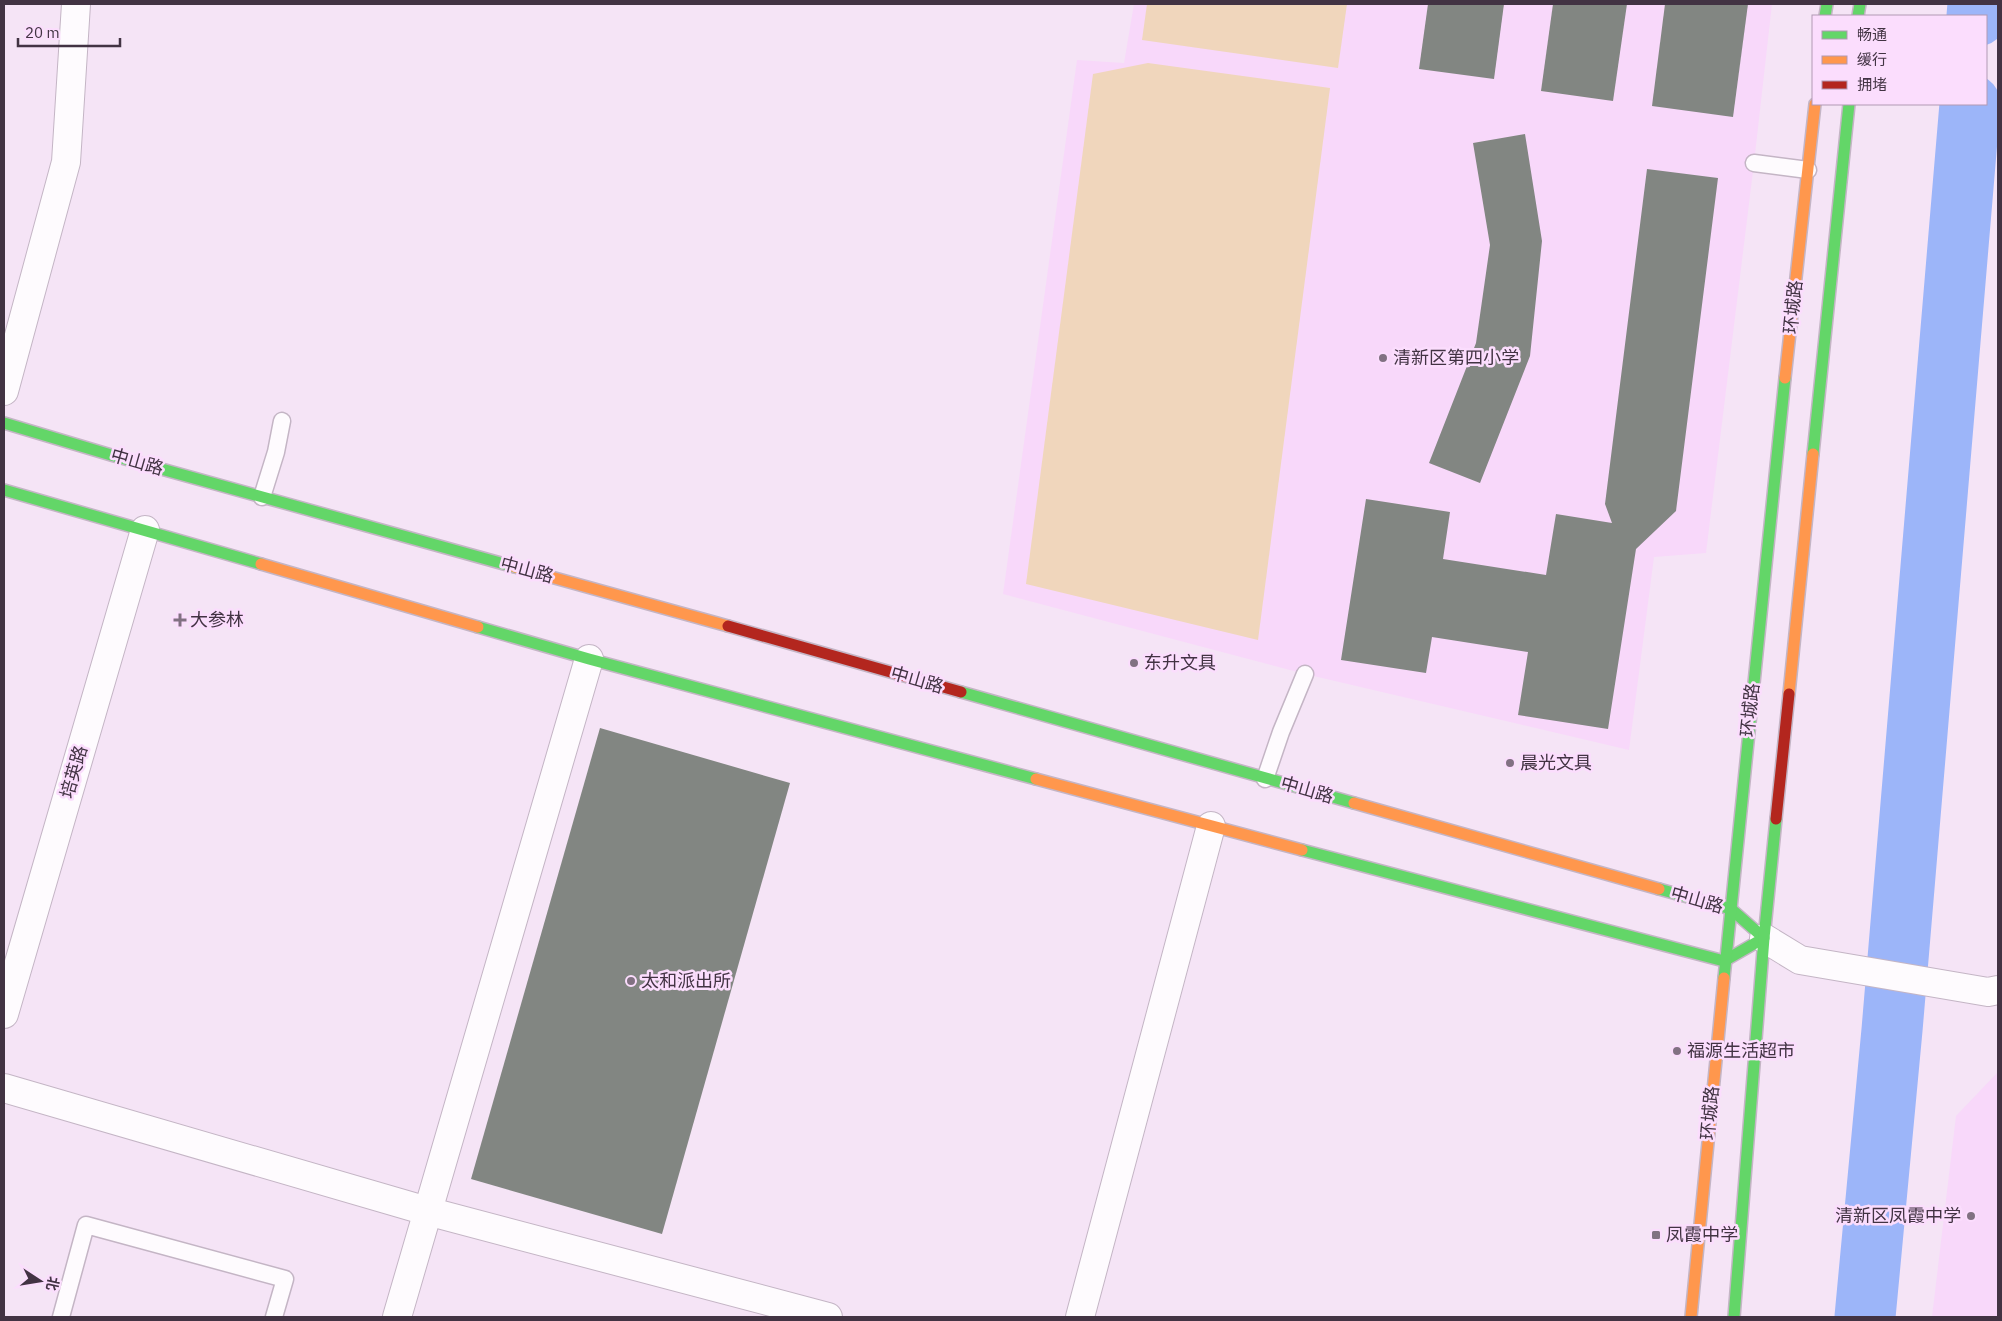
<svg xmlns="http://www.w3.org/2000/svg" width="2002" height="1321" font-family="'IBM Plex Sans','Noto Sans SC',sans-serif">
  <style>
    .built { fill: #f8d8fa }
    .green { fill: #f0d6bc }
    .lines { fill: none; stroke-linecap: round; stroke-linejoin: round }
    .river { stroke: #9cb5f9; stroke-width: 61 }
    .building { fill: #828682 }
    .lane-casing { stroke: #c4b5c5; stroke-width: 19 }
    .street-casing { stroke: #c4b5c5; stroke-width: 30 }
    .fast-casing { stroke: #c4b5c5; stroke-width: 14 }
    .slow-casing { stroke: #c4b5c5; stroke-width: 14 }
    .jam-casing { stroke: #c4b5c5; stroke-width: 14 }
    .lane { stroke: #fefbfe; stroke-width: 16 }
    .street { stroke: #fefbfe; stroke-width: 28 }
    .fast { stroke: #63d668; stroke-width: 11 }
    .slow { stroke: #ff974d; stroke-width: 11 }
    .jam { stroke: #b3261e; stroke-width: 11 }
    .poi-dot { fill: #817182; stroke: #fbddfd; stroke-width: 2 }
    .labels { text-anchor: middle; stroke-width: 5; stroke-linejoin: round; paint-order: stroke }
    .street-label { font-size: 18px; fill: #423343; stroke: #fbddfd }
    .poi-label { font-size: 18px; fill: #423343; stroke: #fbddfd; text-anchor: start }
  </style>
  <rect width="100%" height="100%" fill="#f5e4f6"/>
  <g class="built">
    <path d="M1134 4H1772L1754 163 1706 553 1654 557 1629 750 1305 674 1003 594 1077 60 1124 63Z"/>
    <path d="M1998 1072V1317H1932L1956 1116Z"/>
  </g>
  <g class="green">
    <path d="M1147 4H1347L1338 68 1142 40Z"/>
    <path d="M1148 63 1330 88 1258 640 1026 584 1093 74Z"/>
  </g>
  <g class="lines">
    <g class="river">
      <path d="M1977 16 1978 4"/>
      <path d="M1865 1317 1892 1030 1970 104"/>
    </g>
  </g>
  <g class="building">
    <path d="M1428 4H1504L1494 79 1419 69Z"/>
    <path d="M1553 4H1627L1613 101 1541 91Z"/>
    <path d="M1665 4H1748L1733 117 1652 106Z"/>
    <path d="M1525 134 1542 241 1530 356 1480 483 1429 463 1476 343 1490 245 1473 143Z"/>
    <path d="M1647 169 1718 178 1676 511 1636 549 1608 729 1518 715 1528 652 1432 637 1426 673 1341 660 1366 499 1450 512 1443 559 1546 575 1556 514 1612 523 1605 504Z"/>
    <path d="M600 728 790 783 662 1234 471 1179Z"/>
  </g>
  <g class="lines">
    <defs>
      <g id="lane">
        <path d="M1754 163 1808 170"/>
        <path d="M262 497 276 452 282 421"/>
        <path d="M1265 779 1281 732 1305 674"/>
        <path d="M61 1317 86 1225 285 1279 274 1317"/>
      </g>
      <g id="street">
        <path d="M4 391 66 162 76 4"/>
        <path d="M1764 938 1800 960 1988 992 1998 990"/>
        <path d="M4 1014 145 530"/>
        <path d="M4 1088 427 1211 828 1317"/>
        <path d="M397 1317 589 659"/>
        <path d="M1080 1317 1211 826"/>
      </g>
      <g id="fast">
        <path d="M1825 16 1827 4"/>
        <path d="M1858 16 1860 4"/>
        <path d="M4 423 111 455 515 567"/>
        <path d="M1813 454 1849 104"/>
        <path d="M4 490 261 564"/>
        <path d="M478 627 589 659 1036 779"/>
        <path d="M961 692 1354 803"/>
        <path d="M1302 850 1724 961 1764 938 1731 909 1659 889"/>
        <path d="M1724 978 1785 378"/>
        <path d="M1734 1317 1764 938 1776 819"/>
      </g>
      <g id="slow">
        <path d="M1785 378 1815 104"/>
        <path d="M261 564 478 627"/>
        <path d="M515 567 728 626"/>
        <path d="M1789 694 1813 454"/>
        <path d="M1036 779 1302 850"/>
        <path d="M1354 803 1659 889"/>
        <path d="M1691 1317 1724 978"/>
      </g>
      <g id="jam">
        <path d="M728 626 961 692"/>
        <path d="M1776 819 1789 694"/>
      </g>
    </defs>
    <use href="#lane" class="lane-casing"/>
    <use href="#street" class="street-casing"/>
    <use href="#fast" class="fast-casing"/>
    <use href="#slow" class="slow-casing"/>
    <use href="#jam" class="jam-casing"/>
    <use href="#lane" class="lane"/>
    <use href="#street" class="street"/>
    <use href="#fast" class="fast"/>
    <use href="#slow" class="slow"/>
    <use href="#jam" class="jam"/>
  </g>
  <g class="poi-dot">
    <circle cx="1383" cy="358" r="5"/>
    <path d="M177.5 612.5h5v5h5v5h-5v5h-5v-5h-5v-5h5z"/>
    <circle cx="1134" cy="663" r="5"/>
    <circle cx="1510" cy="763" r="5"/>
    <circle cx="631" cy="981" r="5"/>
    <circle cx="1677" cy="1051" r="5"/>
    <circle cx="1971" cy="1216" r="5"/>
    <rect x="1651" y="1230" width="10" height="10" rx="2.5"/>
  </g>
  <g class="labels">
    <g class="street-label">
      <text transform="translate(1793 307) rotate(-84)" y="6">环城路</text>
      <text transform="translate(137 462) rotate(16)" y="6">中山路</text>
      <text transform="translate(527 570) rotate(15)" y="6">中山路</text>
      <text transform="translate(917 680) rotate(16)" y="6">中山路</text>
      <text transform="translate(1750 710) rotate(-84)" y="6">环城路</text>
      <text transform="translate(74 772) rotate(-74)" y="6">培英路</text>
      <text transform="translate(1307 790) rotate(16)" y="6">中山路</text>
      <text transform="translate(1697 900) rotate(16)" y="6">中山路</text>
      <text transform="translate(1710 1113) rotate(-85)" y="6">环城路</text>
    </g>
    <g class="poi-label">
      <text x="1393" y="364">清新区第四小学</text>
      <text x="190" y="626">大参林</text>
      <text x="1144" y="669">东升文具</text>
      <text x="1520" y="769">晨光文具</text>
      <text x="641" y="987">太和派出所</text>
      <text x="1687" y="1057">福源生活超市</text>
      <text x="1961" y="1222" text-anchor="end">清新区凤霞中学</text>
      <text x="1666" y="1241">凤霞中学</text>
    </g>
  </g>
  <rect width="2002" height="1321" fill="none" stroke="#423343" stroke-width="10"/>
  <rect x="1812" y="15" width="175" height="90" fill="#fbddfd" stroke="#b199b3"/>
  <rect x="1822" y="31" width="25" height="8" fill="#63d668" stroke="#b199b3"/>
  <text x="1857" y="40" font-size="15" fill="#423343">畅通</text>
  <rect x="1822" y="56" width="25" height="8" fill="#ff974d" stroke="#b199b3"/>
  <text x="1857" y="65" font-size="15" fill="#423343">缓行</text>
  <rect x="1822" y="81" width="25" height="8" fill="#b3261e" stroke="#b199b3"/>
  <text x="1857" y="90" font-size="15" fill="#423343">拥堵</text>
  <g transform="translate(40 1281) rotate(102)" stroke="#fbddfd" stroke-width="4" paint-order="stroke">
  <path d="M0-4L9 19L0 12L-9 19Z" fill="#423343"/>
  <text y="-8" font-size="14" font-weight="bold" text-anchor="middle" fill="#423343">北</text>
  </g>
  <path d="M18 38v8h102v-8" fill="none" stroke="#423343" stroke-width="2.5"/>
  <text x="25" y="38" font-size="15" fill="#423343" stroke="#fbddfd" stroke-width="4" paint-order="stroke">20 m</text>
</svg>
